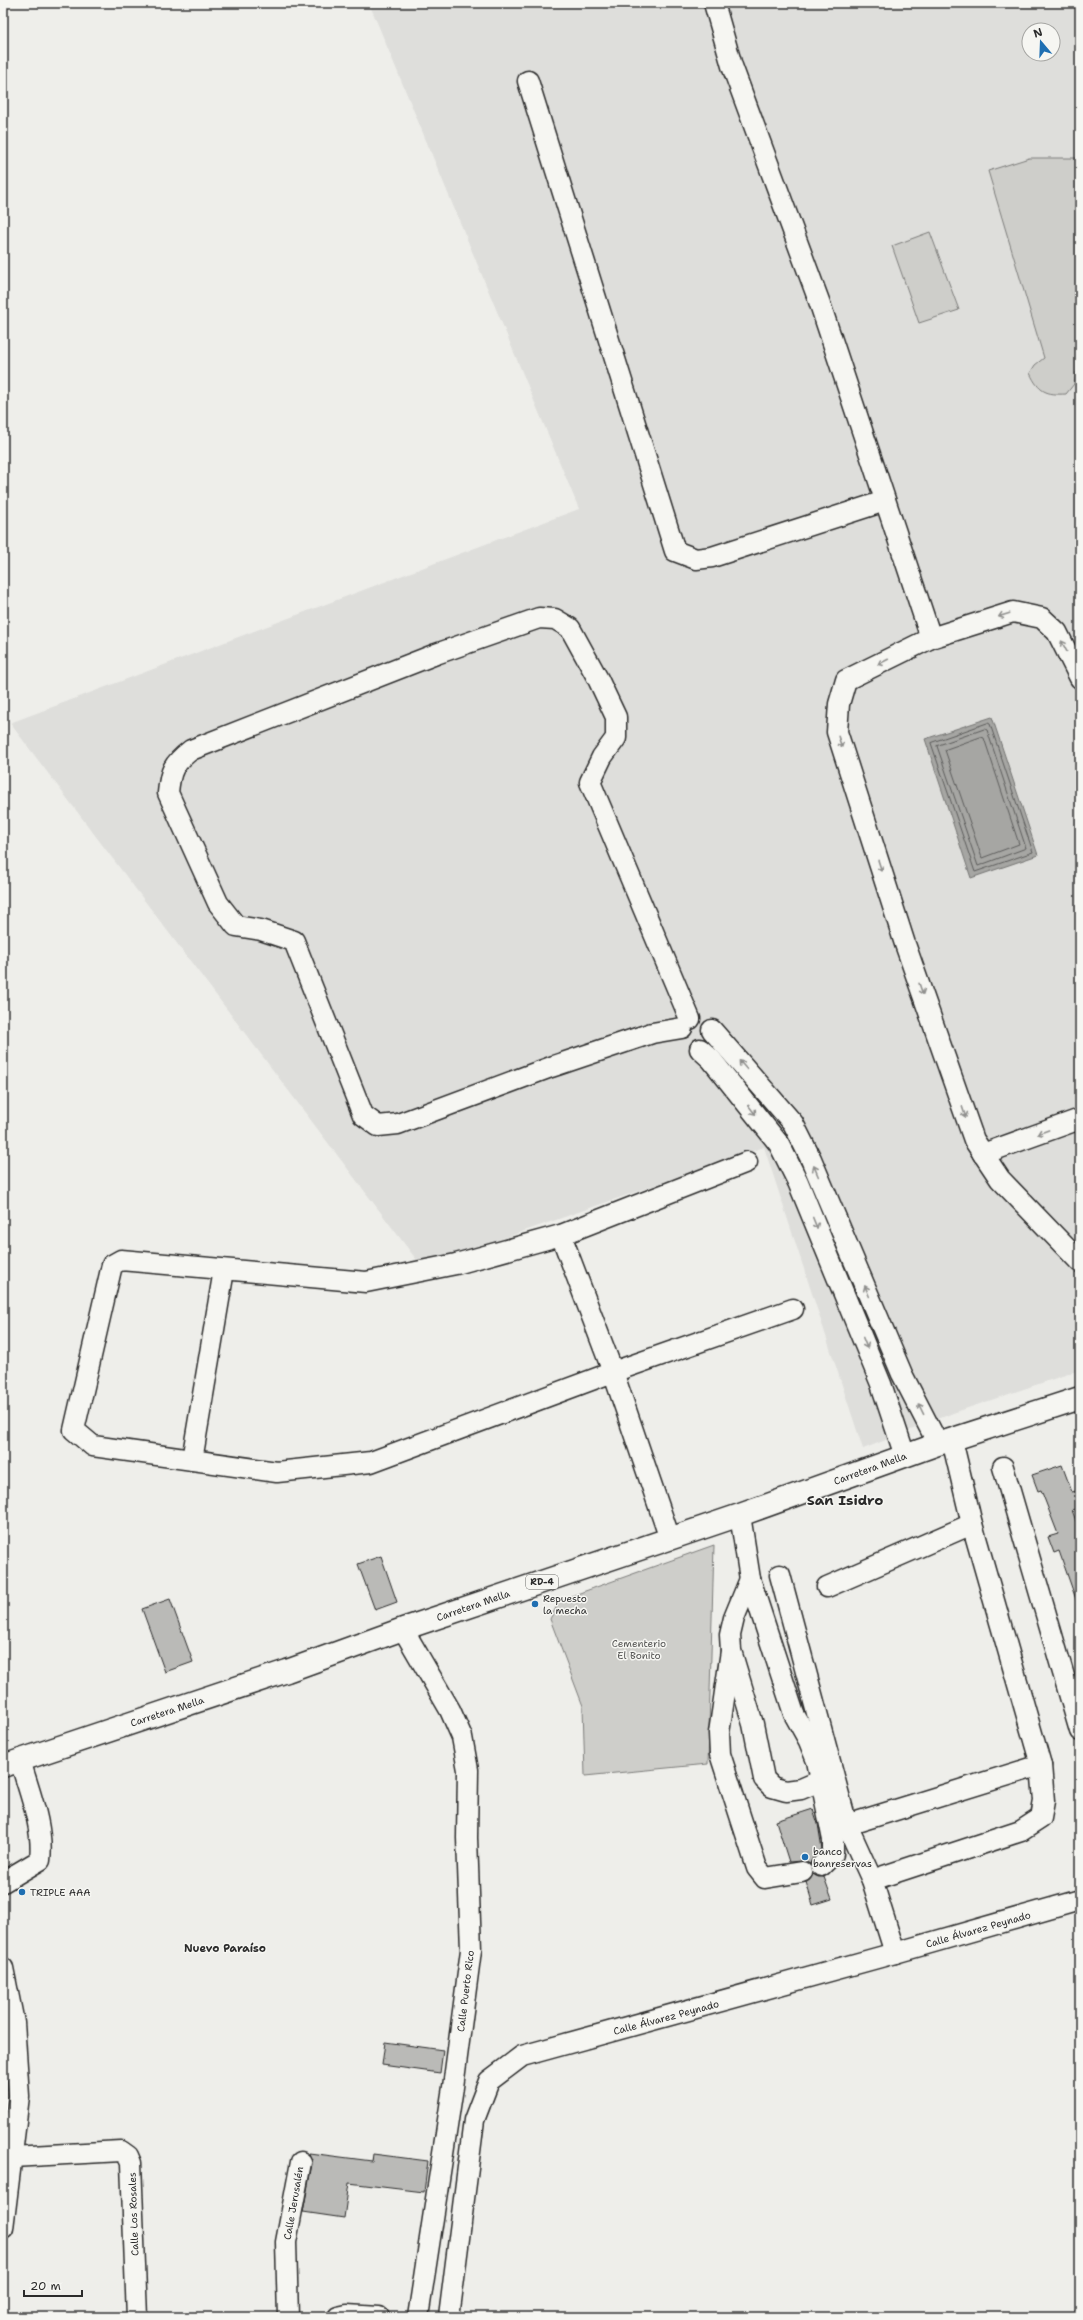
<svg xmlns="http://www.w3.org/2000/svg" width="1083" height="2320" font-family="'Shantell Sans',sans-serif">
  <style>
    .built { fill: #dededb; fill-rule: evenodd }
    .green { fill: #cececa; stroke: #7c7c7a }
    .water { fill: #a6a6a3; stroke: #757573 }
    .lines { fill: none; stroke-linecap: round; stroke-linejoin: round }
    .shore { stroke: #5c5c5b; stroke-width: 1 }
    .building { fill: #babab7; stroke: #2b2b2b }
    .minor-casing { stroke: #2b2b2b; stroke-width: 23 }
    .major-casing { stroke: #2b2b2b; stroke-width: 25 }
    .minor { stroke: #f6f6f2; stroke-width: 20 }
    .major { stroke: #f6f6f2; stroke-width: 22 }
    .oneway { stroke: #90908e }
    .poi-dot { fill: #1f6fb2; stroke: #f6f6f2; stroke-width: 1.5 }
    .labels { text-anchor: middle; stroke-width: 3; stroke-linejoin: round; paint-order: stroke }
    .shield { fill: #f6f6f2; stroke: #686867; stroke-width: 1 }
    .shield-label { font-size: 9px; font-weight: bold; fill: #2b2b2b }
    .street-label { font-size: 10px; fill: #2b2b2b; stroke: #f6f6f2 }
    .poi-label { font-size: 10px; fill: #2b2b2b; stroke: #f6f6f2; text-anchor: start }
    .park-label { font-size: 10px; fill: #545453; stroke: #f6f6f2 }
    .neighbourhood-label { font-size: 11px; font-weight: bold; fill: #2b2b2b; stroke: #f6f6f2 }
    .district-label { font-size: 14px; font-weight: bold; fill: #2b2b2b; stroke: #f6f6f2 }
  </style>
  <rect width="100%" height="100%" fill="#eeeeea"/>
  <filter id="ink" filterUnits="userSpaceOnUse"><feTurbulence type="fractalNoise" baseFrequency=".025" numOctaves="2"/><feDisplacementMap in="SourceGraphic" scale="8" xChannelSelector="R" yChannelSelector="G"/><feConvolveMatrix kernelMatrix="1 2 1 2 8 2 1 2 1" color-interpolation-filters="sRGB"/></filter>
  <g filter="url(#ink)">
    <path class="built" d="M369 3H1080V1370L953 1413 863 1449 764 1147 422 1267 10 723 579 509ZM1029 30H1053V54H1029Z"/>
    <g class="green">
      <path d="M1029 158H1080V370L1076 372 1074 384 1066 394C1046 395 1039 392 1030 373L1035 365 1044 358 988 171Z"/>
      <path d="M930 232 959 310 919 323 892 246Z"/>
      <path d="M714 1545 708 1764 585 1776 583 1706 550 1619 560 1600Z"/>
    </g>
    <path class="water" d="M992 717 1038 855 971 878 925 739Z"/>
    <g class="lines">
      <g class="shore">
        <path d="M988 723 990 724 1033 852 975 872 931 743Z"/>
        <path d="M985 729 987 730 1026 848 978 866 937 746Z"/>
        <path d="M981 737 984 738 1019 844 982 858 945 750Z"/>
      </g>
    </g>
    <g class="building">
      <path d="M1062 1465 1072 1492 1076 1491 1080 1502V1508L1072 1510 1080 1532V1604L1078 1605 1059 1551 1054 1553 1048 1537 1058 1534 1041 1490 1038 1491 1032 1475Z"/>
      <path d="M381 1556 397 1602 375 1610 358 1564Z"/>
      <path d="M170 1599 193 1662 165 1672 142 1609Z"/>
      <path d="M813 1809 818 1824 822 1849 810 1864 801 1861 789 1862 776 1821Z"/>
      <path d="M813 1874 824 1877 832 1899 813 1905 806 1882Z"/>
      <path d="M385 2042 443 2050 440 2073 382 2065Z"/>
      <path d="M309 2153 372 2161 373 2154 428 2161 424 2192 349 2183 344 2218 303 2212 312 2164Z"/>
    </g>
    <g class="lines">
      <defs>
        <g id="minor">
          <path d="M714 3 732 66 819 301 931 638"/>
          <path d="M528 81 675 551 696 559 712 557 885 501"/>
          <path d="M1080 678 1057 632 1042 618 1013 612 931 638 846 680 839 704 837 732 905 944 974 1140 1000 1179 1080 1262"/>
          <path d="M682 1028 652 1033 551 1067 398 1124 378 1126 363 1115 294 941 261 930 236 926 218 903 168 793C170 770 173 764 191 750L436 654 539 618 555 619 570 628 598 679 616 717V738L602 757 590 782 690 1019"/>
          <path d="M712 1030 793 1123 811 1159 902 1374 938 1444"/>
          <path d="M700 1049 711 1059 779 1144 798 1182 881 1384 905 1456"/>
          <path d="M983 1154 1080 1119"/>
          <path d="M747 1162 561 1235 456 1264 366 1282 121 1260 112 1265 74 1430 93 1446 277 1472 371 1462 613 1372 793 1309"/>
          <path d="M561 1235 613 1372 670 1539"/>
          <path d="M192 1460 224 1270"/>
          <path d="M1003 1467 1080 1731"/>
          <path d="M740 1515 750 1579 794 1714 809 1741 817 1761 833 1840V1854L821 1866"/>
          <path d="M780 1575 847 1825 872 1880 895 1953"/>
          <path d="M750 1579 734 1618 730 1635 731 1651 753 1724 764 1779 772 1787 786 1791 801 1789 822 1780"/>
          <path d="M827 1587 972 1524"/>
          <path d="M403 1629 450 1710 462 1737 468 1770 467 1838 471 1950 453 2087 418 2317"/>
          <path d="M731 1651 719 1733 720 1754 757 1868 765 1878 802 1872"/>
          <path d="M847 1825 1041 1765"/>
          <path d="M872 1880 1021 1831 1041 1818 1044 1801 1041 1765 972 1524 952 1440"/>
          <path d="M3 1882 40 1860C44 1827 29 1792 20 1760"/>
          <path d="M3 1968 14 2023 19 2096 3 2228"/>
          <path d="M12 2157 121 2151 128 2156 131 2163 137 2317"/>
          <path d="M288 2317 286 2242 301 2162"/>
          <path d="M338 2317 347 2315 379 2317"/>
          <path d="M449 2317 474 2120 489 2081 522 2056 895 1953 1080 1900"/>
        </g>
        <path id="major" d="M3 1766 287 1671 403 1629 740 1515 938 1444 1080 1398"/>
      </defs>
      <use href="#minor" class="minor-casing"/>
      <use href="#major" class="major-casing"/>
      <use href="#minor" class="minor"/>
      <use href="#major" class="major"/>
    </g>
    <defs><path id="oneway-shaft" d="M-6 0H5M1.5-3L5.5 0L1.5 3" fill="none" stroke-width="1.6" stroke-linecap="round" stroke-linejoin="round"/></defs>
    <g class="oneway">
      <use href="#oneway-shaft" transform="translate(1004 615) rotate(162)"/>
      <use href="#oneway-shaft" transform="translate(1064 646) rotate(-117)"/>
      <use href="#oneway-shaft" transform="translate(883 662) rotate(153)"/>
      <use href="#oneway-shaft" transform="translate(840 742) rotate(72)"/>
      <use href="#oneway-shaft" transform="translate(880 866) rotate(72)"/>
      <use href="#oneway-shaft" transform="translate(921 989) rotate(71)"/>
      <use href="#oneway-shaft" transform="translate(743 1065) rotate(-131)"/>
      <use href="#oneway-shaft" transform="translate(752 1110) rotate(52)"/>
      <use href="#oneway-shaft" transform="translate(964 1112) rotate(71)"/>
      <use href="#oneway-shaft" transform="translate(1043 1132) rotate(160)"/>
      <use href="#oneway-shaft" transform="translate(816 1171) rotate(-113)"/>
      <use href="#oneway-shaft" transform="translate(815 1223) rotate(68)"/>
      <use href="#oneway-shaft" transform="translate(867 1291) rotate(-113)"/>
      <use href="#oneway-shaft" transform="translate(865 1343) rotate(68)"/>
      <use href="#oneway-shaft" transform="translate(921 1409) rotate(-116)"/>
    </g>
  </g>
  <g class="poi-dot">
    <circle cx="535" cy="1604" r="4"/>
    <circle cx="805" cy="1857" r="4"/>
    <circle cx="22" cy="1892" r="4"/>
  </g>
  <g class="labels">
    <rect class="shield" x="526" y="1575" width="32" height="14" rx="3"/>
    <g class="shield-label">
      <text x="542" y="1585">RD-4</text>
    </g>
    <g class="street-label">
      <text transform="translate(870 1468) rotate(-20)" y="4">Carretera Mella</text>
      <text transform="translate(473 1605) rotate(-19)" y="4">Carretera Mella</text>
      <text transform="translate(167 1711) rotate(-18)" y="4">Carretera Mella</text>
      <text transform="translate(978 1929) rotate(-16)" y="4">Calle Álvarez Peynado</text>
      <text transform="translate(465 1991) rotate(-83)" y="4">Calle Puerto Rico</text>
      <text transform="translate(666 2017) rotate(-15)" y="4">Calle Álvarez Peynado</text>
      <text transform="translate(293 2203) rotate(-80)" y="4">Calle Jerusalén</text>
      <text transform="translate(133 2214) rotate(-92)" y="4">Calle Los Rosales</text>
    </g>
    <g class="poi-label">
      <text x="543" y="1602">Repuesto<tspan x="543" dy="12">la mecha</tspan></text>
      <text x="813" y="1855">banco<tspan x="813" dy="12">banreservas</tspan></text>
      <text x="30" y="1896">TRIPLE AAA</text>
    </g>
    <g class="park-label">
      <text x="639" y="1647">Cementerio<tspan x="639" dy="12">El Bonito</tspan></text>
    </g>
    <g class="neighbourhood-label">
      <text x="225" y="1952">Nuevo Paraíso</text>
    </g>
    <g class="district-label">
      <text x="845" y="1505">San Isidro</text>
    </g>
  </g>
  <rect width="1083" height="2320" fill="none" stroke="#f6f6f2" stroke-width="16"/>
  <rect x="8" y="8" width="1067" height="2304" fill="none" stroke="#2b2b2b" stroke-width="1.5" filter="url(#ink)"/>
  <g transform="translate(1041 42) rotate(341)"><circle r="19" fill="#f6f6f2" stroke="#a5a5a2"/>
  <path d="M0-3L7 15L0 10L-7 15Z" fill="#1f6fb2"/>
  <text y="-6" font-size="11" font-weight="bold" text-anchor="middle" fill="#2b2b2b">N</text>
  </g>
  <path d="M24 2290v6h58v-6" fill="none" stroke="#2b2b2b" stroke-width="2"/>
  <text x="30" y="2290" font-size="12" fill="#2b2b2b" stroke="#f6f6f2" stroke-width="3" paint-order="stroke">20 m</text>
</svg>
